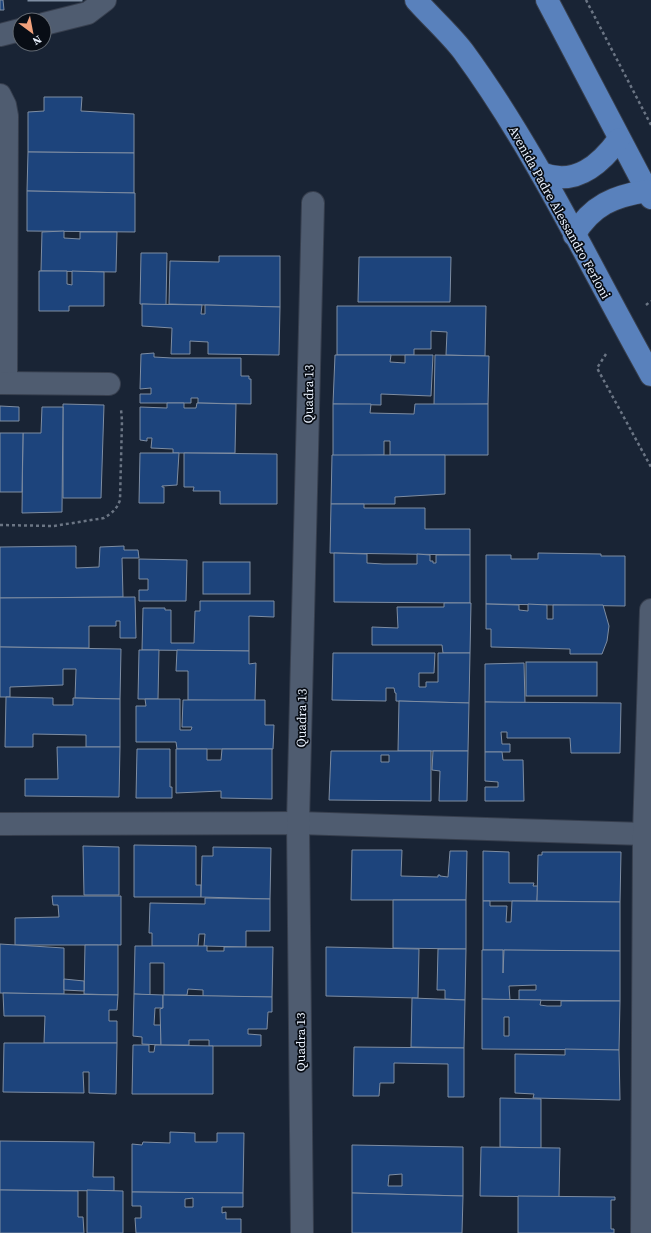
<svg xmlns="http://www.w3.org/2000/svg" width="651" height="1233" font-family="'Source Serif 4',serif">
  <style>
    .building { fill: #1d447c; stroke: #7e8da2; fill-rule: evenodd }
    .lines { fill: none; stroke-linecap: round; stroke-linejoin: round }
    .minor-casing { stroke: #373f4e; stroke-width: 24 }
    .major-casing { stroke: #373f4e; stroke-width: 24 }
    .path { stroke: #6b7584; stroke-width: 2.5; stroke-dasharray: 3 3; stroke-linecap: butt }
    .minor { stroke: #4f5c70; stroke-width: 22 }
    .major { stroke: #5981bc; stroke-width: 22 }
    .labels { text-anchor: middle; stroke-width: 3.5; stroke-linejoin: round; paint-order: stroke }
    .street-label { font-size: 13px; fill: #eaf2fe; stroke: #080d15 }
  </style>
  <rect width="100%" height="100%" fill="#192435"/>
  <g class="building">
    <path d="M0 0H3L4 10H0Z"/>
    <rect x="28" y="0" width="54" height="1"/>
    <path d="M44 97H82L81 111 134 114V153L28 152V112L44 111Z"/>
    <path d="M28 152 134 153V193L27 191Z"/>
    <path d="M27 191 135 193V232L27 231Z"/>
    <path d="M64 231V238L80 239V232H117L116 272 41 271 42 232Z"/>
    <path d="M141 253H167L166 305 140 304Z"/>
    <path d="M219 256H280V307L169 304 170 261 219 262Z"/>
    <path d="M359 257H451L450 302H358Z"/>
    <path d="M39 271H67V284L72 285V271L104 272V306H69V311H39Z"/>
    <path d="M142 304 202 305 201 314H205V305L280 307 279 355 208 354V342L190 341V354H171L172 328 142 326Z"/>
    <path d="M337 306H486L485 356 446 355 447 332 431 331V349H414V355H337Z"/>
    <path d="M154 353V357L172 358H241V376H249V379H251V404L198 403V398H191V403H140V394H151V388L140 389 141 354Z"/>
    <path d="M335 355H391L390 362 405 363V355H433L431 396 381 394V405L333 404Z"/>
    <path d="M435 355 489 356 488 404 434 405Z"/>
    <path d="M167 403H184V408H196L197 403 236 404 235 453H173V449L151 448 152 438H147V441L140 440V407L167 408Z"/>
    <path d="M63 404 104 405 101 498H63Z"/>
    <path d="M333 404H371L370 413 414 414 415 404H488V455H390V441H384V455L333 456Z"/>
    <path d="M0 406 19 407V421H0Z"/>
    <path d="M42 407H63L62 512 22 513 23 433H41Z"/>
    <path d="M0 433H23L22 492H0Z"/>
    <path d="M140 453H179L177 485 162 486V487H164V503H139Z"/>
    <path d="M184 453 277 454V504H220V491H193L194 487H184Z"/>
    <path d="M332 455H445V494L395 497V504H331Z"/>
    <path d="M331 504H364V508H425V529H470V555L330 553Z"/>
    <path d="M76 546V568L99 567 100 547 124 546V550H138L139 558H122L123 597 0 598V547Z"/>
    <path d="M334 553 367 554V563L383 564H417V554L430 555V561H433V563H436V555H470V603L334 602Z"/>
    <path d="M538 553 601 554V556H625V606L486 604V555H511V559H538Z"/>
    <path d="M139 559 187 560 186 601H139V590H148V579H139Z"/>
    <rect x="203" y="562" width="47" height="32"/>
    <path d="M135 597 136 638H120V621H116V626H89V648L0 647V598Z"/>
    <path d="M200 601H274V617L249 616V651L142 650 143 608H165V610H171V643H194L195 611H200Z"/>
    <path d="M444 603H471L470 653H443L442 645H372V627L398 628 397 607H444Z"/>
    <path d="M486 604 519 605V610L528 611V604L547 605V619H553V605H603L609 626 607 641 602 654H570V649L491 647V629H486Z"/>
    <path d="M0 647 121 649 120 699 75 698 76 669H63V685L10 687V697H0Z"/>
    <path d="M139 650H159L158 699H138Z"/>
    <path d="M177 650 249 651V664L256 663 255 701 188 700V671H176Z"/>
    <path d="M333 653H435L434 673H419V687H426V682H438V653H470L469 703 396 701V693H395L394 688H386V701L332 700Z"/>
    <rect x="526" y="662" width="71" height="34"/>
    <path d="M524 663 525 703 485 702V664Z"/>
    <path d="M6 697 53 698V705H73V698L120 699V747H86V735L33 734V747H5Z"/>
    <path d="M145 699H180V730H191L192 727H182L183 700H265V725H274L273 749H177L176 742H136V706H146Z"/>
    <path d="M399 701 469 703 468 751H398Z"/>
    <path d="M485 702 621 703 620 753H571L570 738H507V732H501L502 744H510V752H485Z"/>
    <path d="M57 747H120L119 797 25 796V779H58Z"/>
    <path d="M137 749H170V787H172V798H136Z"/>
    <path d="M176 749H207V760H221L222 749H272V799L221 798V791L176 793Z"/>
    <path d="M331 751H431V801L329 800ZM381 755H389V762H381Z"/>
    <path d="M433 751H468L467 801H439L440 771 432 770Z"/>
    <path d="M485 752H502L503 760H523L524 801H485V787H498V782L485 781Z"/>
    <path d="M134 845 196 846V885H201V897H134Z"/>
    <path d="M83 846 119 847V895H84Z"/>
    <path d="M213 847 271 848 270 899 201 897 202 856H213Z"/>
    <path d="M352 850H402L401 876 438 877V875H440V876L448 877 450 851H467L466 900H351Z"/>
    <path d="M483 851 509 852V883H534L533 886H538L537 901H483Z"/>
    <path d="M542 852H621L620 902 537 901 538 855H542Z"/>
    <path d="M52 896H121V945H15V918L59 917 58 905H53Z"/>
    <path d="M205 898 270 899V931H246V947L204 946 205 934H199L198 946H152V933H149L150 903 205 904Z"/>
    <path d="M393 900H466V949L393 948Z"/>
    <path d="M483 901H490V906H507L506 922H511L512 901 620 902V951L483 950Z"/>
    <path d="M0 944 64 948V994L0 993Z"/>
    <path d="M85 945H118V995L84 994Z"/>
    <path d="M135 946H207V951H224V947H273L272 997 203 996V990L188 989 187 995H164V963H150V995L134 994Z"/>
    <path d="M326 947 419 949 418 998 326 996Z"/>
    <path d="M438 949H466L465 1000 445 999V990H437Z"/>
    <path d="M482 950H503V973L504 950 620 951V1001L519 1000V990H536V985L509 986 510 1000 482 999Z"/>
    <path d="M64 979 84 981V991L64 990Z"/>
    <path d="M3 993 118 995 117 1010H109V1021H117V1043H44L45 1016H4Z"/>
    <path d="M134 994 163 995V1008H155L154 1025H161V1045L142 1044V1037L133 1036Z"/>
    <path d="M163 995 272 997V1012H268L267 1029H248V1034L261 1035V1046H209V1040H189V1045H161L160 1009 163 1008Z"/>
    <path d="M412 998 465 1000 464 1048 411 1047Z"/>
    <path d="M482 999 541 1000 540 1005 547 1006H561V1001H620L619 1050 482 1049ZM504 1017H509V1036H504Z"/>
    <path d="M4 1043H117L116 1094 89 1093V1072H83L84 1093 3 1092Z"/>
    <path d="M133 1045H149V1052H154L155 1045 213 1046V1094H132Z"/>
    <path d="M354 1047 464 1048V1097H448V1064L394 1063V1083H380L379 1096H353Z"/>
    <path d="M565 1049 619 1050 620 1100 533 1098 534 1094 515 1093V1054L565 1055Z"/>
    <path d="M500 1098 541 1099V1148L500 1147Z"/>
    <path d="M170 1132 195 1133V1142H217V1133H244L243 1193 132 1192V1144L142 1145 143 1142 170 1143Z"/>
    <path d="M0 1141 94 1142 93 1177H114V1191L0 1190Z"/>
    <path d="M352 1145 463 1147V1196L352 1193ZM402 1174V1186H388L389 1175Z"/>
    <path d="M481 1147 560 1148 559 1197 480 1196Z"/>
    <path d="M0 1190 78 1191V1217H83L84 1233H0Z"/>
    <path d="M87 1190 123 1191V1233H87Z"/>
    <path d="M132 1192 243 1193V1207H222V1213L226 1212V1219H241V1233H136L135 1218H141V1206H132ZM193 1198V1207H185V1199Z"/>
    <path d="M352 1193 463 1196 462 1233H352Z"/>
    <path d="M518 1196 615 1197V1200H611V1229H614V1233H518Z"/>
  </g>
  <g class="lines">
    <defs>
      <g id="minor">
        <path d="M44 24 88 13 105 0"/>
        <path d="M0 35 20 30"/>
        <path d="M0 95 5 105 7 116 6 383"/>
        <path d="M0 383 109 384"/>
        <path d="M0 824 298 823 644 834"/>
        <path d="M302 1233 298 823 313 203"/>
        <path d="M642 1233 644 834 651 610"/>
      </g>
      <g id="major">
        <path d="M416 0C431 17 449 33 463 51 537 152 590 267 651 375"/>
        <path d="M547 0 651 198"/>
        <path d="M541 173C575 187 600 165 619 139"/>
        <path d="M574 235C592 205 614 196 647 191"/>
      </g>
    </defs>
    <use href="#minor" class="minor-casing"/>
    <use href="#major" class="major-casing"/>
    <g class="path">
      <path d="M586 0 651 125"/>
      <path d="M646 305 651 301"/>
      <path d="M606 354 597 368 651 467"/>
      <path d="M0 525 54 526 104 518C112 513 117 509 120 500L122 421 121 409"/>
    </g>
    <use href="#minor" class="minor"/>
    <use href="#major" class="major"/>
  </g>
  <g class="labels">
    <g class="street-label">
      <text transform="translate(560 212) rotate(61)" y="5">Avenida Padre Alessandro Ferloni</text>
      <text transform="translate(308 394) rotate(-89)" y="5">Quadra 13</text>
      <text transform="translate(301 718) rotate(-89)" y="5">Quadra 13</text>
      <text transform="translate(300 1042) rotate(-90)" y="5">Quadra 13</text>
    </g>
  </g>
  <g transform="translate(32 32) rotate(148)"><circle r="19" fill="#080d15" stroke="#626972"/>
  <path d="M0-3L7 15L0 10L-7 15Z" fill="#f1a17c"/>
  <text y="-6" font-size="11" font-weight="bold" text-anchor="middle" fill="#eaf2fe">N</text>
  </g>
</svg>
